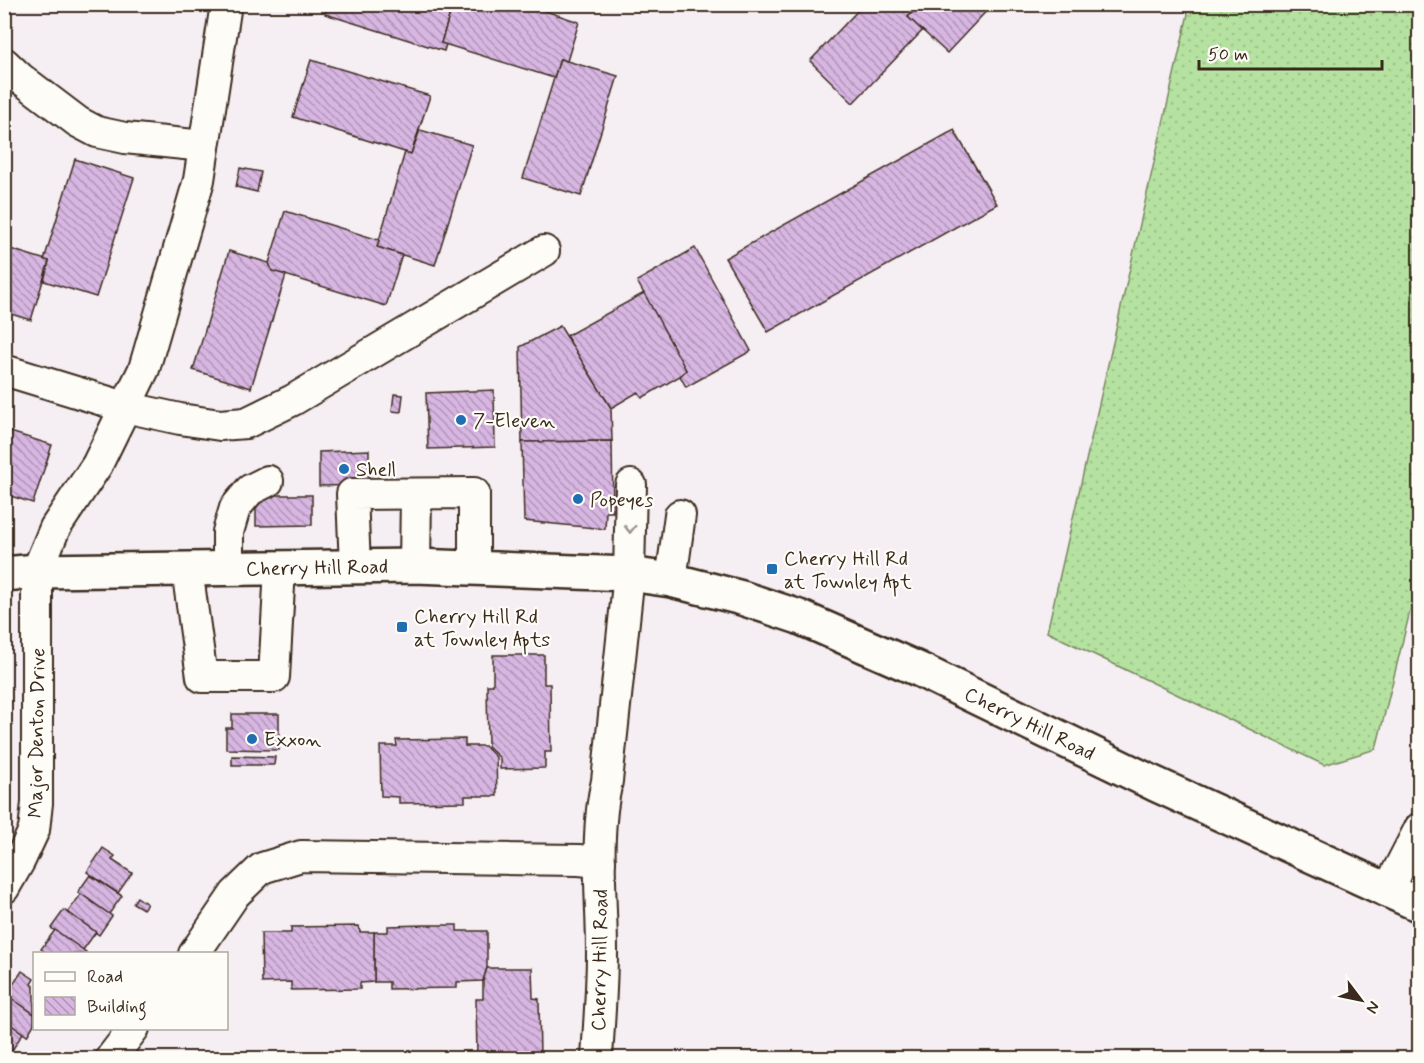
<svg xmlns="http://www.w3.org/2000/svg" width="1424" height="1063" font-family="Mynerve,sans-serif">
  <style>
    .grass { fill: url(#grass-dots); stroke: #78865f; stroke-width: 1.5 }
    .building { fill: url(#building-back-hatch); stroke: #3b2a1e; stroke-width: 1.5 }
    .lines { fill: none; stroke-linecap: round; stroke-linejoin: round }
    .minor-casing { stroke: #3b2a1e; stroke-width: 34 }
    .major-casing { stroke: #3b2a1e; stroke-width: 38 }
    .minor { stroke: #fdfcf7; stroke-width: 30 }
    .major { stroke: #fdfcf7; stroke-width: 33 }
    .oneway { stroke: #9c938a }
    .poi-dot { fill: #1f6fb2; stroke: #fdfcf7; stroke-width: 2 }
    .labels { text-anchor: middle; stroke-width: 4.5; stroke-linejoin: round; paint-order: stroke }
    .poi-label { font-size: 20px; fill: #3b2a1e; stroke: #fdfcf7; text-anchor: start }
    .street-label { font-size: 20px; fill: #3b2a1e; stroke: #fdfcf7 }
  </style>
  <defs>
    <pattern id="grass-dots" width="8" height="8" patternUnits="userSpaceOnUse" patternTransform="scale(1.5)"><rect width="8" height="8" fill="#b5e2a0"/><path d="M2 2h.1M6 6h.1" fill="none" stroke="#9dc289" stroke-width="1.8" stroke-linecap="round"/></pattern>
    <pattern id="building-back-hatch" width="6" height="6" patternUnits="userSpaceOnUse" patternTransform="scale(1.5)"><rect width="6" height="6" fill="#d7b6e2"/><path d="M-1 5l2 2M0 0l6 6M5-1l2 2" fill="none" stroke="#b094b7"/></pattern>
  </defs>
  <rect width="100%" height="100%" fill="#f5eef3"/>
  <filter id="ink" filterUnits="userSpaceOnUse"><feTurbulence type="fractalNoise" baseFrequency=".0167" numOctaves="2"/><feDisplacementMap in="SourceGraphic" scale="12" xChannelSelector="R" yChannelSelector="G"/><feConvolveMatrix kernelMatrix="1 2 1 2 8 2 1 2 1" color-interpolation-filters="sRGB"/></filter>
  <g filter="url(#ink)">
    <path class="grass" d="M1190 5H1419L1420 571 1376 749 1324 765 1047 632Z"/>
    <g class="building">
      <path d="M328 4H453L441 43 446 44 444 51 325 14Z"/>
      <path d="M453 4H524L579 22 567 61 560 59 554 78 441 43Z"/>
      <path d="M864 4H903L912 13 908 17 923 30 853 103 810 61Z"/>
      <path d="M907 4H993L947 53 908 17 912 13 905 7Z"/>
      <path d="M560 59 618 76 581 196 523 178Z"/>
      <path d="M311 60 430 96 411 154 293 117Z"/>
      <path d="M420 130 472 145 435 265 377 247 405 152 411 154Z"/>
      <path d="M954 130 997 204 768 332 725 258Z"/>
      <path d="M75 159 134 178 96 297 44 281 49 261 44 260Z"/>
      <path d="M240 168 261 172 257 192 236 187Z"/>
      <path d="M285 211 379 240 377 247 402 255 386 306 272 271 269 263Z"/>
      <path d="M4 247 49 261 31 320 4 312Z"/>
      <path d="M695 248 751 351 686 387 680 376 686 370 637 281Z"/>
      <path d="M229 251 269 263 272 271 286 275 251 388 193 370Z"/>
      <path d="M644 293 686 370 680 376 642 398 638 392 611 408 566 336Z"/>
      <path d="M560 326 611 408 612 441 522 442 520 347Z"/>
      <path d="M494 390 495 447 428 449 426 393Z"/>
      <path d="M394 394 403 395 401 412 392 411Z"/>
      <path d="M4 430 52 445 33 503 4 494Z"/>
      <path d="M612 441 613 512H606L605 529 524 521 522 442Z"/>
      <path d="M369 450V485L319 486V452Z"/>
      <path d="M256 495H312V525L256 526Z"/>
      <path d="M493 655H544V684H550L551 752H545V768L500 769V758L488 747 487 685H493Z"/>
      <path d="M232 714H279V750L226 749V728H232Z"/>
      <path d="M465 739V746H485L496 757 497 796H465V802L404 803H399V797L381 796 380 746H397L396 740Z"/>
      <path d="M232 756 275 757 274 765H232Z"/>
      <path d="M103 848 115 856 112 860 132 873 118 893 87 872Z"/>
      <path d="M90 875 122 896 109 914 78 892Z"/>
      <path d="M81 894 112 916 99 935 68 912Z"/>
      <path d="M137 897 147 904 143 909 133 903Z"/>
      <path d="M64 910 96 932 83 950 51 928Z"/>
      <path d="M425 925H457V931H487V968L483 981 457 982V988L389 989V982H374V932H388V926Z"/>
      <path d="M359 926 360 932H374V982L360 983V989L291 990V982L262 983 261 933H291V927Z"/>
      <path d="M55 930 86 952 85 954H48L41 949Z"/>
      <path d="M487 968H532L533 998 539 999 540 1058H477L476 999H483V981Z"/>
      <path d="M22 971 34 979 31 984 34 986V1014L6 995Z"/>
      <path d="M7 995 34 1014V1024L27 1036 4 1020V999Z"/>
      <path d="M4 1020 23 1033 11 1052 4 1047Z"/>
      <path d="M4 1047 14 1054 10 1058H4Z"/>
      <path d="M378 1055 379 1058H337Z"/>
    </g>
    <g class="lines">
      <defs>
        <g id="minor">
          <path d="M4 63 20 78 78 122 97 132 125 138 204 146"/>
          <path d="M4 370 125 407 180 419 220 425 246 423 293 400 544 251"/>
          <path d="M415 566 416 494"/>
          <path d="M355 567 352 494 474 493V568"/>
          <path d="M187 569 202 677H274L280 568"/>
          <path d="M228 569V532L235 508 250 490 268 481"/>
          <path d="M671 580 680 515"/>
          <path d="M4 888 20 860 34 830 37 803V571L55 528 97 465 144 369 199 180 226 4"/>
          <path d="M1388 890 1420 828"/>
          <path d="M194 954 235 894 262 868 301 856 579 860 600 862"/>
          <path d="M111 1058 134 1028"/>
          <path d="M597 1058C599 1023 602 988 602 952 602 896 594 836 607 781L629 574 631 485"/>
        </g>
        <path id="major" d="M4 574 37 571 415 566 629 574 671 580 742 598 799 617 920 670 1155 784 1420 905"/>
      </defs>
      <use href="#minor" class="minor-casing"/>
      <use href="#major" class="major-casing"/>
      <use href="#minor" class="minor"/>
      <use href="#major" class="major"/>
    </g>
    <defs><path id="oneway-chevron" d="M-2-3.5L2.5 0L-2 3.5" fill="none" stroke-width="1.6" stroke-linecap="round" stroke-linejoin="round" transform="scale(1.5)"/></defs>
    <use class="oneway" href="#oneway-chevron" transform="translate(630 529) rotate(91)"/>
  </g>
  <g class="poi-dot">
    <circle cx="461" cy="420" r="6"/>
    <circle cx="344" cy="469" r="6"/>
    <circle cx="578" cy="499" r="6"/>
    <rect x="766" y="563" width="12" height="12" rx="3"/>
    <rect x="396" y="621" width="12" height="12" rx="3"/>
    <circle cx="252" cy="739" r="6"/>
  </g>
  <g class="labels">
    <g class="poi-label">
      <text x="473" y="427">7-Eleven</text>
      <text x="356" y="476">Shell</text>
      <text x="590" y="506">Popeyes</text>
      <text x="784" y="565">Cherry Hill Rd<tspan x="784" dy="23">at Townley Apt</tspan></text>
      <text x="414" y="623">Cherry Hill Rd<tspan x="414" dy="23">at Townley Apts</tspan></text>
      <text x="264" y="746">Exxon</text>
    </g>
    <g class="street-label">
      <text transform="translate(317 567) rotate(-1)" y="7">Cherry Hill Road</text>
      <text transform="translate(1030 723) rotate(26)" y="7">Cherry Hill Road</text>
      <text transform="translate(36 733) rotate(-89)" y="7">Major Denton Drive</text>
      <text transform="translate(599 960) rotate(-89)" y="7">Cherry Hill Road</text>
    </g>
  </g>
  <rect width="1424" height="1063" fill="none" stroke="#fdfcf7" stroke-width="24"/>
  <rect x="12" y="12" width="1400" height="1039" fill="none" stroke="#3b2a1e" stroke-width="2" filter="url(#ink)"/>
  <rect x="33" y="952" width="195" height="78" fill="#fdfcf7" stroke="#afa8a0" stroke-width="1.5"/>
  <rect x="45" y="972" width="30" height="9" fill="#fdfcf7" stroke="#afa8a0" stroke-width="1.5"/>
  <text x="87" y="982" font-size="18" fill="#3b2a1e">Road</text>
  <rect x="45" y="997" width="30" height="18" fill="url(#building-back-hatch)" stroke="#afa8a0" stroke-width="1.5"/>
  <text x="87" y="1012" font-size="18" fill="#3b2a1e">Building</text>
  <g transform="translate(1361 1000) rotate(122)" stroke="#fdfcf7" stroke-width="4.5" paint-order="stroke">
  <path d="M0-4.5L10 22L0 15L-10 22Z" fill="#3b2a1e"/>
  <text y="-9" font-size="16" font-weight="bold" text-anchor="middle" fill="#3b2a1e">N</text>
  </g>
  <path d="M1199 60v9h183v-9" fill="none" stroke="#3b2a1e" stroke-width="3"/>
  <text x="1208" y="60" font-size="18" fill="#3b2a1e" stroke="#fdfcf7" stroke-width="4.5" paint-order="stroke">50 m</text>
</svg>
